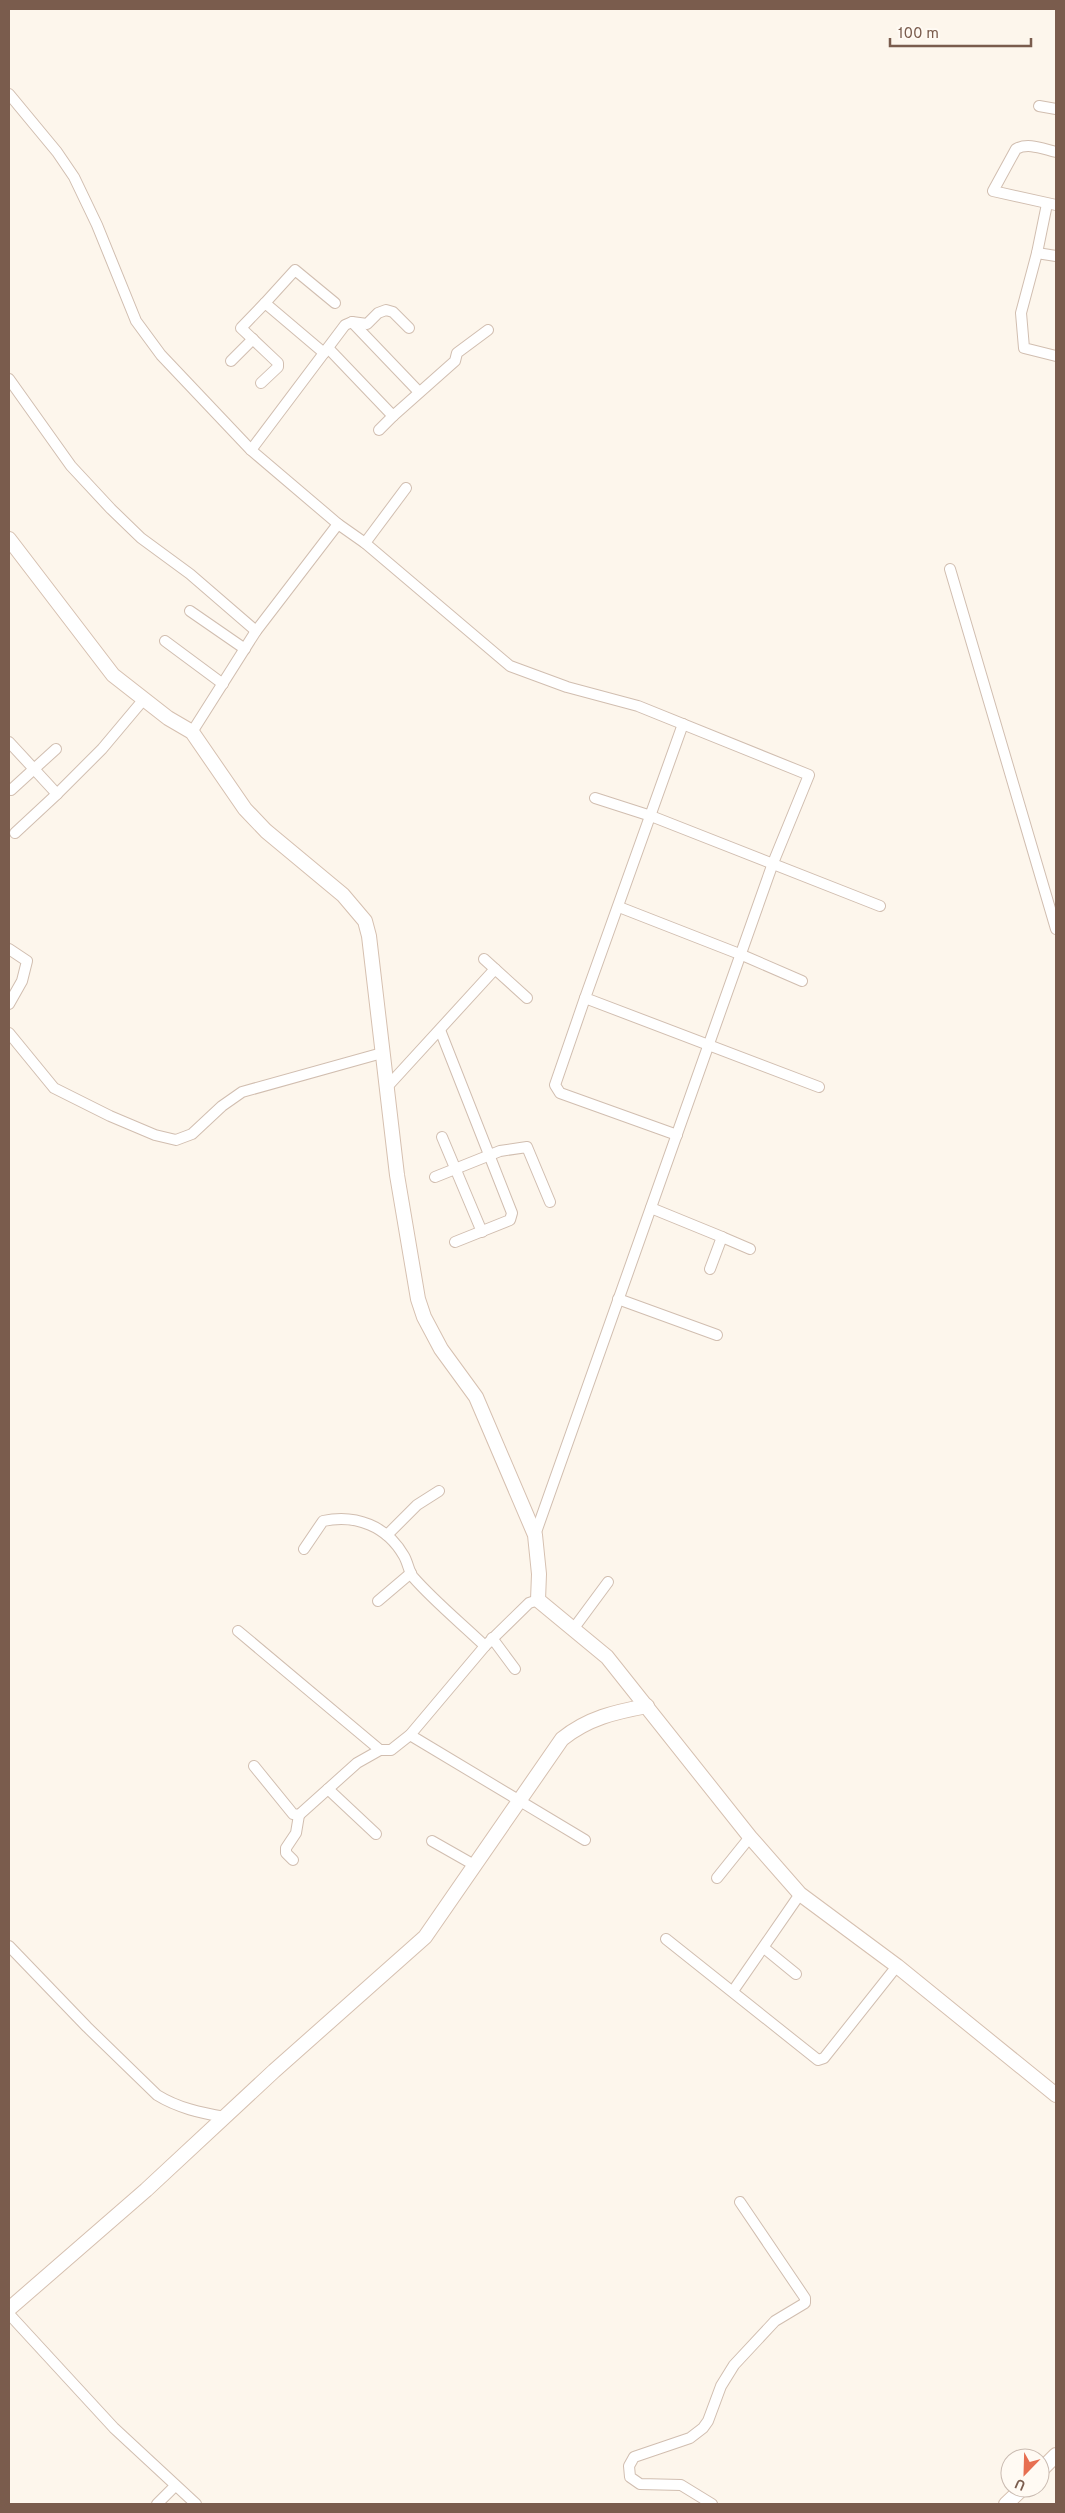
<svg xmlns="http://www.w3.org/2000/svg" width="1065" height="2513" font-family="Overpass,sans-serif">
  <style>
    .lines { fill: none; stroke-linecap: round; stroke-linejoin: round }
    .street-casing { stroke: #d1beb0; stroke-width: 12 }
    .secondary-casing { stroke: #d6c0b0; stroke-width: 16 }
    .street { stroke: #fff; stroke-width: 10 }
    .secondary { stroke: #fff; stroke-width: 14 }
  </style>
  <rect width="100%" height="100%" fill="#fdf6ec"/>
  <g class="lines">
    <defs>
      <g id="street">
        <path d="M9 94 57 152 74 177 97 225 136 321 161 355 251 450 338 524 365 543 510 666 567 687 638 706 809 775 773 863 535 1535"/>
        <path d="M1039 106 1056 109"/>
        <path d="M1056 152C1043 149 1028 142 1016 149L993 191 1056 205"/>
        <path d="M1037 253 1047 204"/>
        <path d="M1056 256 1037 253 1021 313 1024 348 1056 356"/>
        <path d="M265 303 295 270 335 303"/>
        <path d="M352 322 419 392"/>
        <path d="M328 348 393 416 455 361 457 353 488 330"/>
        <path d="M231 361 253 339"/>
        <path d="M9 379 71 466 111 509 141 538 190 574 256 631"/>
        <path d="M261 383 278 367V363L241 328 265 303 324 353"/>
        <path d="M379 430 393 416"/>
        <path d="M251 450 345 325 352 322 367 324 378 313 386 310 393 312 409 328"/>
        <path d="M365 543 406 488"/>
        <path d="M950 569 1056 929"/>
        <path d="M190 611 245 649"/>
        <path d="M165 641 223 684"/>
        <path d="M683 724 585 998 819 1087"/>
        <path d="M192 732 256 631 338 524"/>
        <path d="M9 742 34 769 11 790"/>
        <path d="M56 749 34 769 57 794 102 749 144 699"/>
        <path d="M595 798 651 816 880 906"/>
        <path d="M15 833 57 794"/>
        <path d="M619 907 742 955 802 981"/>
        <path d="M9 949 27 961 22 981 9 1004"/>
        <path d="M484 959 495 969"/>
        <path d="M585 998 555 1085 560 1093 677 1135"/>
        <path d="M440 1030 512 1213 510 1220 455 1242"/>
        <path d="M9 1033 54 1088 110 1116 155 1135 176 1140 192 1134 222 1106 242 1092 382 1053"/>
        <path d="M387 1087 495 969 527 998"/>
        <path d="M442 1137 482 1232"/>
        <path d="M435 1177 500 1151 527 1147 550 1202"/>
        <path d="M651 1208 722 1237"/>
        <path d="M710 1269 722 1237 750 1249"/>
        <path d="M618 1299 717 1335"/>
        <path d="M387 1535 417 1505 439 1491"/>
        <path d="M304 1549 323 1521C356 1514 387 1526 404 1556 408 1563 409 1572 413 1577 435 1602 461 1623 485 1646"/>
        <path d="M378 1601 411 1573"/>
        <path d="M574 1628 608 1582"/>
        <path d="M238 1631 380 1750"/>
        <path d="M492 1638 515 1669"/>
        <path d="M410 1735 585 1840"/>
        <path d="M254 1766 293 1814 299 1815 357 1763 380 1750H391L410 1735 485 1646 529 1603 538 1600"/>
        <path d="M328 1789 376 1834"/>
        <path d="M432 1841 476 1866"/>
        <path d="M293 1860 286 1853V1848L296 1833 299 1815"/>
        <path d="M717 1878 750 1837"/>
        <path d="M666 1939 818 2060 824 2058 897 1966"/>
        <path d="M9 1946 87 2027 157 2095C178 2108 201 2113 225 2117"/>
        <path d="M764 1948 796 1974"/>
        <path d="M733 1991 800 1894"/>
        <path d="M9 2314 114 2428 196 2504"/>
        <path d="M157 2504 175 2486"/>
        <path d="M712 2504 681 2485 640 2484 630 2477 629 2466 634 2457 690 2438 703 2428 708 2421 721 2386 734 2365 775 2321 805 2303V2298L740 2202"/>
      </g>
      <g id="secondary">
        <path d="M9 539 113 675 168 718 192 732 245 809 266 831 343 895 365 921 369 936 397 1175 418 1299 424 1317 441 1349 476 1397 535 1535 539 1574 538 1600 607 1657 750 1837 800 1894 897 1966 1056 2095"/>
        <path d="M9 2309 146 2190 274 2071 425 1937 562 1739C588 1718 615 1712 647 1706"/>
        <path d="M1040 2471 1056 2455"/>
        <path d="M1006 2504 1023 2488"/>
      </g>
    </defs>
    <use href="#street" class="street-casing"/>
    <use href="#secondary" class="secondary-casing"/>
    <use href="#street" class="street"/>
    <use href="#secondary" class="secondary"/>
  </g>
  <rect width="1065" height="2513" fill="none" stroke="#7a5c4d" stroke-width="20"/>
  <g transform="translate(1025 2473) rotate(203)"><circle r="24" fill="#fffaf3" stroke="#cabbb1"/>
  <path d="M0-4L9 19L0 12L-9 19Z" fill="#e76f51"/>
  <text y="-8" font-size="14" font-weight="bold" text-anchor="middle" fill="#7a5c4d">U</text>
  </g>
  <path d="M890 38v8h141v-8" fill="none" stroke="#7a5c4d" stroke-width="2.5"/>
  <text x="898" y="38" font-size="15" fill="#7a5c4d" stroke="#fffaf3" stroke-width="4" paint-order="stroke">100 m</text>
</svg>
